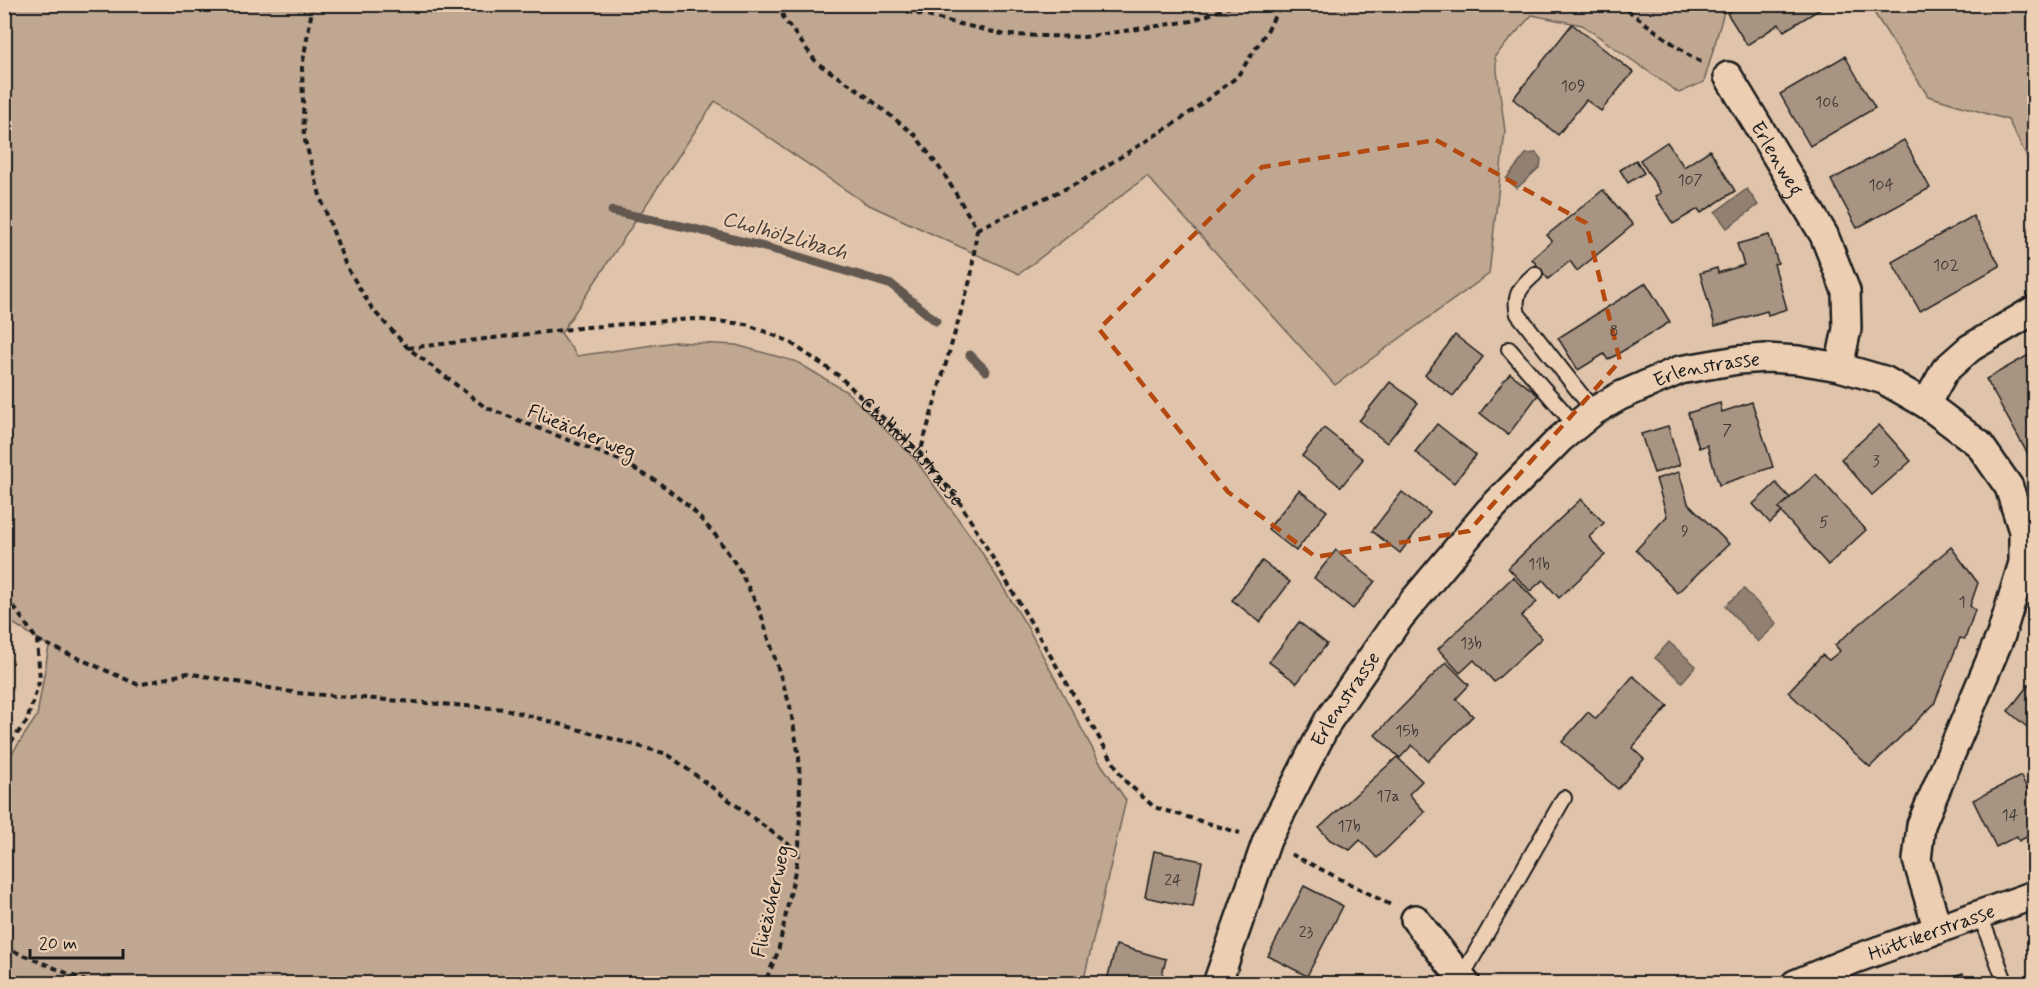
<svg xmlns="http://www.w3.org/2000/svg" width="2039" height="988" font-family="Mynerve,sans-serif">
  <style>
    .green { fill: #bfa792; stroke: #6e6257; stroke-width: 1.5 }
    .water { fill: #928172; stroke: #635950; stroke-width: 1.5 }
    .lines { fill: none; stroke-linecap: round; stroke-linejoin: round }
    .stream { stroke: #635950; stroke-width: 9 }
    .building { fill: #a89482; stroke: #1c1c1c; stroke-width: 1.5 }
    .service-casing { stroke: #1c1c1c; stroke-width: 18 }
    .minor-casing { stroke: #1c1c1c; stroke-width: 32 }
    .path { stroke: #1c1c1c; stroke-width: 4; stroke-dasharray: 6 4.5; stroke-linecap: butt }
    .service { stroke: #ecceb3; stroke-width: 14 }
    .minor { stroke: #ecceb3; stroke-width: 27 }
    .marked { fill: none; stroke: #b54a10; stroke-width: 4.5; stroke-dasharray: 12 8; stroke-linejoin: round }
    .labels { text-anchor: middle; stroke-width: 4.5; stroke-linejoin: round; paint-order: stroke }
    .number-label { font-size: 16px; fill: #3f3a36 }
    .street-label { font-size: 20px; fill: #1c1c1c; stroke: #ecceb3 }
    .water-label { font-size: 21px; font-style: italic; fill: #453f3a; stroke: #ecceb3 }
  </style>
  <rect width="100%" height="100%" fill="#dfc3aa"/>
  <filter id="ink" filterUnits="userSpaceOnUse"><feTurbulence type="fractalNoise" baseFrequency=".0167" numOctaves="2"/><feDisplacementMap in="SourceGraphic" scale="12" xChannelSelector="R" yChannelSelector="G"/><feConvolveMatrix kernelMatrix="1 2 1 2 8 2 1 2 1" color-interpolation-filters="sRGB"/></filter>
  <g filter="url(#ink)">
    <g class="green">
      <path d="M5 4H1726V5L1704 82 1679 93 1582 25 1532 15 1495 56 1505 131 1489 274 1335 385 1147 176 1019 274 865 203 715 101 561 333 577 356 674 342 736 345 797 362 847 392 915 459 979 548 1028 628 1099 761 1126 800 1083 983 5 984V764L37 716 49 646 5 618Z"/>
      <path d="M1869 5H2034V170L2008 120 1928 96Z"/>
    </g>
    <g class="water">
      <path d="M1536 153 1541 159 1540 167 1517 188 1506 179 1526 154Z"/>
      <path d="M1747 189 1758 205 1727 228 1715 212Z"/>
      <path d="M1744 589 1777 624 1758 642 1725 606Z"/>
      <path d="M1669 642 1696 666 1682 682 1655 658Z"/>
    </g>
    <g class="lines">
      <g class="stream">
        <path d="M612 211 695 229 783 252 892 285 936 321"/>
        <path d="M970 355 986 371"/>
      </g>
    </g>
    <g class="building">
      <path d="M1741 4H1819L1822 8 1784 31 1779 24 1747 45 1727 13Z"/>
      <path d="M1572 24 1633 72 1601 111 1586 100 1558 135 1513 99Z"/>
      <path d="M1845 56 1875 108 1810 146 1780 94Z"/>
      <path d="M1904 140 1930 188 1857 228 1831 180Z"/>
      <path d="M1667 142 1684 167 1710 150 1735 191 1701 213 1698 209 1673 224 1655 196 1661 193 1640 160Z"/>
      <path d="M1636 160 1644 173 1628 183 1620 170Z"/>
      <path d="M1603 190 1633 225 1577 271 1570 261 1548 279 1532 259 1552 241 1547 235Z"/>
      <path d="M1973 216 2000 266 1920 311 1892 262Z"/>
      <path d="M1769 235 1778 263 1774 264 1787 309 1768 315 1767 311 1715 326 1700 273 1717 268 1718 273 1744 265 1737 244Z"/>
      <path d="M1646 283 1670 322 1608 360 1604 354 1578 370 1558 338Z"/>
      <path d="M1455 335 1483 357 1453 396 1425 375Z"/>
      <path d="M2034 352V465L1986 379Z"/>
      <path d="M1510 373 1538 395 1508 435 1480 413Z"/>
      <path d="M1390 382 1418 403 1387 443 1359 421Z"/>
      <path d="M1752 402 1773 467 1719 485 1707 445 1699 448 1688 413 1720 403 1722 412Z"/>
      <path d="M1437 424 1476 455 1454 483 1415 452Z"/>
      <path d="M1879 425 1911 461 1872 495 1841 459Z"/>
      <path d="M1668 426 1680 465 1654 473 1641 434Z"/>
      <path d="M1324 428 1363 459 1341 487 1302 456Z"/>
      <path d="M1679 472 1688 503 1729 544 1677 593 1636 550 1667 516 1656 479Z"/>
      <path d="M1816 474 1866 530 1828 565 1778 509Z"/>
      <path d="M1776 483 1790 498 1778 509 1782 512 1770 523 1753 504Z"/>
      <path d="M1299 490 1327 511 1296 551 1268 529Z"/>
      <path d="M1402 492 1430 513 1400 553 1372 531Z"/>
      <path d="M1581 499 1604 523 1589 537 1605 555 1559 598 1543 580 1530 591 1508 568Z"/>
      <path d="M1951 547 1978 583 1970 606 1975 610 1965 639 1960 638 1934 704 1870 767 1788 692 1822 655 1829 660 1840 651 1835 645Z"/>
      <path d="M1336 550 1375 581 1353 609 1314 578Z"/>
      <path d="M1262 561 1290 582 1260 622 1232 600Z"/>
      <path d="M1513 577 1537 602 1521 616 1542 638 1494 682 1474 660 1460 673 1438 649Z"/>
      <path d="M1299 622 1327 644 1297 683 1269 662Z"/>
      <path d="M1446 662 1469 685 1456 699 1473 716 1428 761 1412 745 1400 758 1375 735Z"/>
      <path d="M1633 676 1668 706 1632 748 1644 759 1618 789 1562 742 1588 712 1596 719Z"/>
      <path d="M2034 678V733L2008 711Z"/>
      <path d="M1397 757 1422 781 1409 794 1425 812 1377 858 1360 840 1350 850 1330 840 1319 828Z"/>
      <path d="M2021 776 2034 803V833L2019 841 2017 836 1996 847 1973 800Z"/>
      <path d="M1154 851 1202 861 1193 907 1145 897Z"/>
      <path d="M1304 886 1343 906 1307 976 1268 956Z"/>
      <path d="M1116 945 1166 959 1160 984H1106Z"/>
      <path d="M1963 974 1966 984H1930Z"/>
    </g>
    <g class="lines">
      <defs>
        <g id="service">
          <path d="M1535 274C1521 286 1513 295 1518 314L1594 411"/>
          <path d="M1509 349 1576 426"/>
          <path d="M1980 915 2006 984"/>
          <path d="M1461 978 1564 798"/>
        </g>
        <g id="minor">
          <path id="s2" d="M1728 76 1824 235 1846 291 1847 329 1839 367"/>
          <path d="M1926 404 1945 370 1970 348 2034 310"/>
          <path d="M1415 919 1466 984"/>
          <path id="s3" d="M1217 984 1267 840 1328 721 1400 617 1489 511 1560 439 1594 411 1620 396 1680 370 1738 360 1766 358 1798 360 1839 367 1884 380 1926 404 1979 444 2009 487 2023 531V563L2001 635 1921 825 1917 860 1938 930"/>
          <path id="s4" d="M1795 984 1855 959 2034 895"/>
        </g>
      </defs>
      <use href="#service" class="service-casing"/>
      <use href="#minor" class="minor-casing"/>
      <g class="path">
        <path d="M313 4 302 67 304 137 321 199 346 266 373 310 408 348 485 407 619 460 658 482 691 508 717 537 739 569 760 611 790 706 799 757 800 801 799 852 778 952 764 984"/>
        <path d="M779 4 784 19 817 63 857 89 915 135 944 174 977 229 971 277 920 453"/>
        <path d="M876 4 1006 35 1084 37 1191 21 1238 4"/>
        <path d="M1619 4 1690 56 1703 63"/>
        <path d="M977 229 1082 181 1180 120 1237 77 1267 31 1281 4"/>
        <path id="s1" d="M408 348 588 327 692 319 746 324 788 341 839 376 920 453 959 501 1124 780 1154 807 1240 833"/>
        <path d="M4 602 14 607 37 640"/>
        <path d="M37 640 139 685 188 673 297 693 505 709 667 754 799 852"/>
        <path d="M4 751 27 721 40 679 37 640"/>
        <path d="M1291 854 1391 905"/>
        <path d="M4 947 93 984"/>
      </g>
      <use href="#service" class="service"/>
      <use href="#minor" class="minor"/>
    </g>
  </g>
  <path class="marked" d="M1436 140 1586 223 1620 361 1469 531 1316 557 1228 492 1099 329 1262 167Z"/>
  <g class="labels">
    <g class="number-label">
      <text x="1573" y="91">109</text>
      <text x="1827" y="107">106</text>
      <text x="1690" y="185">107</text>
      <text x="1881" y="190">104</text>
      <text x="1946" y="270">102</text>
      <text x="1614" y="336">8</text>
      <text x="1727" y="435">7</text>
      <text x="1876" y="466">3</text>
      <text x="1824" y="527">5</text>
      <text x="1685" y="536">9</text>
      <text x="1539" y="569">11b</text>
      <text x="1962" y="607">1</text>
      <text x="1471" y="648">13b</text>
      <text x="1407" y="736">15b</text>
      <text x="1388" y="801">17a</text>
      <text x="2010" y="820">14</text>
      <text x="1349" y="831">17b</text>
      <text x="1173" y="885">24</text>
      <text x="1306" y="937">23</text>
    </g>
    <g class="street-label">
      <text dy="7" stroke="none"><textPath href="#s2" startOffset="96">Erlenweg</textPath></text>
      <text dy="7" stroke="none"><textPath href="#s3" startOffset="818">Erlenstrasse</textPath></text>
      <text transform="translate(582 431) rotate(22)" y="7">Flüeächerweg</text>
      <text dy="7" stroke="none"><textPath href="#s1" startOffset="552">Cholhölzlistrasse</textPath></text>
      <text dy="7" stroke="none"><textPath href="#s3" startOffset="314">Erlenstrasse</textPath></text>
      <text transform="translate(770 901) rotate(-77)" y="7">Flüeächerweg</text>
      <text dy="7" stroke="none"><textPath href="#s4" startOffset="146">Hüttikerstrasse</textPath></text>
    </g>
    <g class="water-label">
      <text transform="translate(785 235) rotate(16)" y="7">Cholhölzlibach</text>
    </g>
  </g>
  <rect width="2039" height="988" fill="none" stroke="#ecceb3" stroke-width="24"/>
  <rect x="12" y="12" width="2015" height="964" fill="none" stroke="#1c1c1c" stroke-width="2" filter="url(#ink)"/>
  <path d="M30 949v9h93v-9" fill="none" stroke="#1c1c1c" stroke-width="3"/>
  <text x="39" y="949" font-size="18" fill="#1c1c1c" stroke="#ecceb3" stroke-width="4.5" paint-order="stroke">20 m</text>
</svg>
